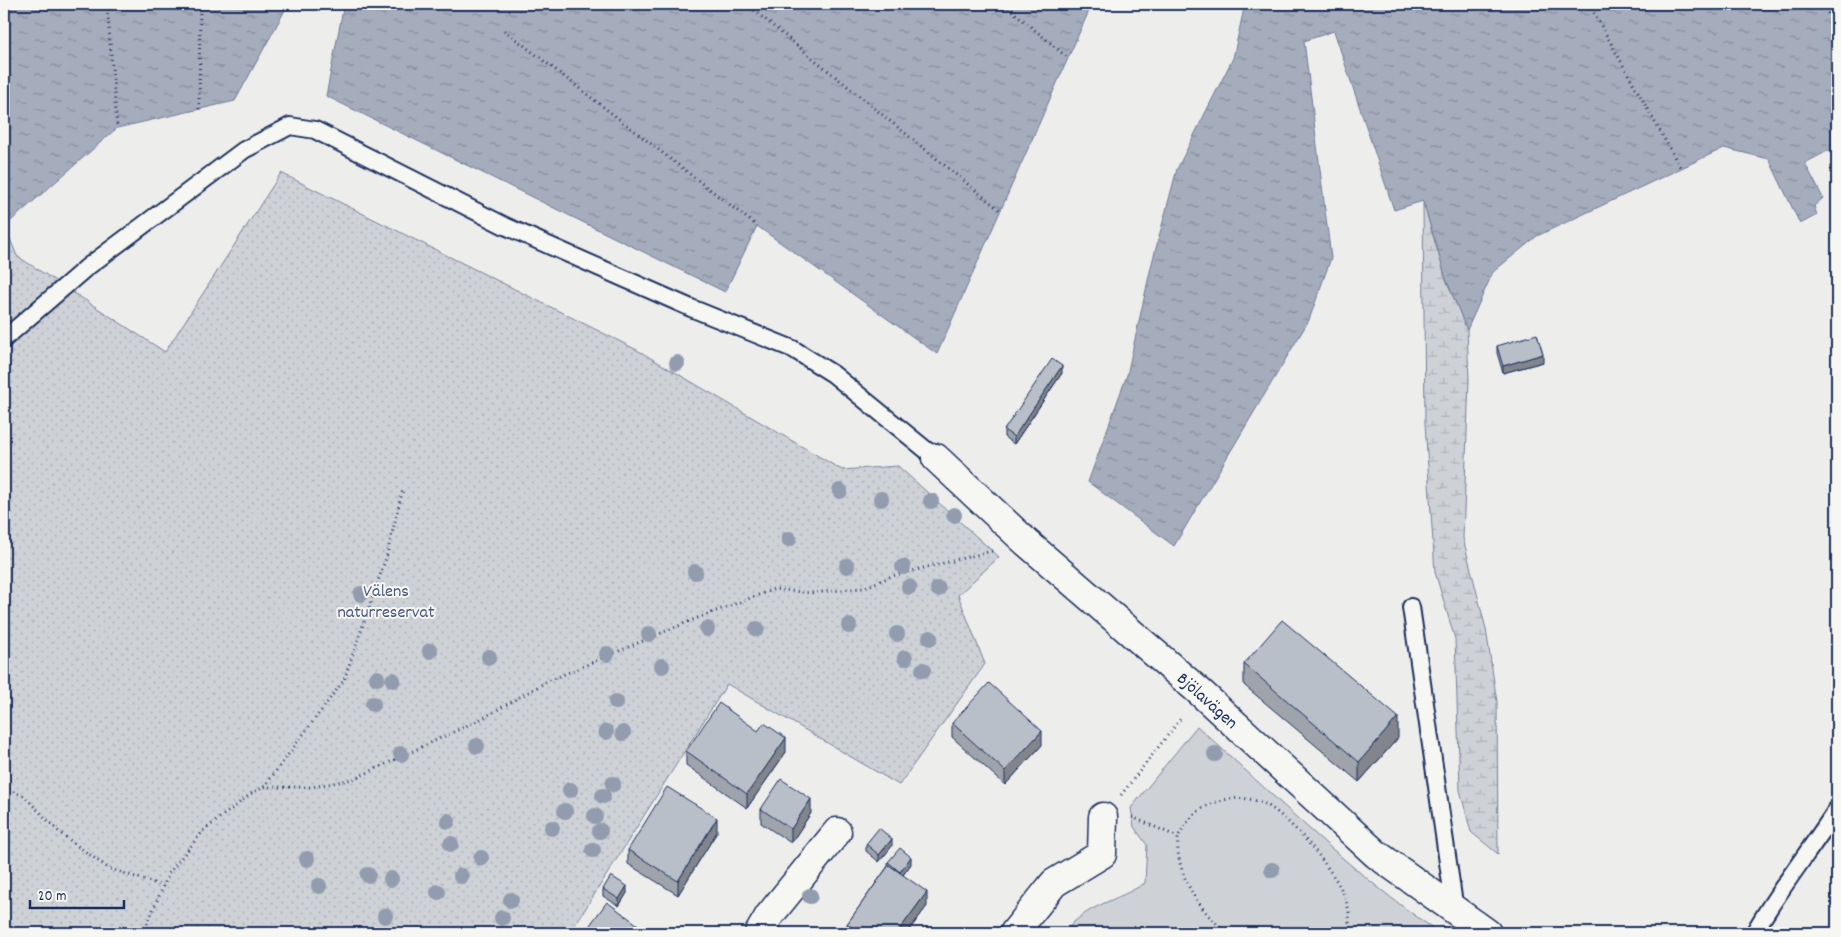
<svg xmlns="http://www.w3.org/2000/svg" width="1841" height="937" font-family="Dekko,sans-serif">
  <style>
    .grass { fill: #ced2d7; stroke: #74809a }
    .wetland { fill: url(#wetland-marsh); stroke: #74809a }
    .park { fill: url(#park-dots); stroke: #74809a }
    .water { fill: url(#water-ripples); stroke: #6e7a96 }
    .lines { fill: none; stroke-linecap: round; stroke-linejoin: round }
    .service-casing { stroke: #1b2f5e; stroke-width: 20 }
    .minor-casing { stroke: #1b2f5e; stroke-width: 31 }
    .path { stroke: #1b2f5e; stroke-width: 3; stroke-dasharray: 1 4; stroke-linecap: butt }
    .service { stroke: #f6f6f2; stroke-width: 16 }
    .minor { stroke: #f6f6f2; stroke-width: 28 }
    .tree { fill: #929cae }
    .wall { fill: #9fa4ac; stroke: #1b2f5e }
    .shaded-wall { fill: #82868c; stroke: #1b2f5e }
    .building { fill: #b9bfc8; stroke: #1b2f5e }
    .labels { text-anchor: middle; stroke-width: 4; stroke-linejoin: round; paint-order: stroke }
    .park-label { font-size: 18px; fill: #48587c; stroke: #f6f6f2 }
    .street-label { font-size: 18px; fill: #1b2f5e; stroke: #f6f6f2 }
  </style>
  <defs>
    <pattern id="wetland-marsh" width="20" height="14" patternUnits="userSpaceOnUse" patternTransform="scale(1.25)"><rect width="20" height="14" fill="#ced2d7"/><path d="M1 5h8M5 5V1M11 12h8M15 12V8" fill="none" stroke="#b0b5bb"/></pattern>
    <pattern id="park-dots" width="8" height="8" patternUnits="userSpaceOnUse" patternTransform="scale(1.25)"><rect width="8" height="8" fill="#ced2d7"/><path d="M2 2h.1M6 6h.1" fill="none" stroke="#b0b5bb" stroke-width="1.8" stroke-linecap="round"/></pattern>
    <pattern id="water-ripples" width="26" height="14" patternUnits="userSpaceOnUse" patternTransform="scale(1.25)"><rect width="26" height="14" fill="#a5acbc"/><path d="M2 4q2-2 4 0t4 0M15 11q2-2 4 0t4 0" fill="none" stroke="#868c9c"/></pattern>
  </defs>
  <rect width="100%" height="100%" fill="#edeeec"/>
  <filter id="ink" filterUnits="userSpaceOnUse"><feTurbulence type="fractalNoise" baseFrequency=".02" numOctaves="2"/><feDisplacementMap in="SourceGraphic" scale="10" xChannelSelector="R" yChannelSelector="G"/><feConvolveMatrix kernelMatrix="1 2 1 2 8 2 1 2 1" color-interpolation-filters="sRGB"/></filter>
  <g filter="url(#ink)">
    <path class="grass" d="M1197 726C1276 797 1352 874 1440 933H1064C1086 904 1116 902 1145 883L1147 845 1134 827 1131 808Z"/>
    <path class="wetland" d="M1423 201 1446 279 1467 330 1469 380 1463 538 1486 629 1497 702 1498 854 1471 832 1460 790 1455 639 1435 572 1425 423Z"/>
    <path class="park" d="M281 173 637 350 842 470 898 466 999 557 958 595 985 664 899 785 727 684 570 933H4V224L17 256 165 352Z"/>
    <g class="water">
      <path d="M4 4H285L284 12 235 101 117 128 4 227Z"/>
      <path d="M344 4H1092L937 354 757 226 725 292 326 96Z"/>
      <path d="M1245 4H1837V146L1805 163 1823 198 1814 206 1817 215 1800 224 1769 159 1724 148 1537 236 1493 272 1467 330 1446 279 1423 201 1394 210 1334 31 1304 41 1331 258 1309 320 1174 546 1088 482 1127 375 1151 267 1177 169 1233 58Z"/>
    </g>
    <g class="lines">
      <defs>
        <g id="service">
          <path d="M4 339 86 268 244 150 290 126 315 130 505 226 691 308 793 349 833 374 936 458"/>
          <path d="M1411 607 1455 911"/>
          <path d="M1754 933C1778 890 1810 851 1837 809"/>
        </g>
        <g id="minor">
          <path d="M936 458 1026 542 1201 693 1376 854 1487 933"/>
          <path d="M759 933 769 916 837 832"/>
          <path d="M1014 933 1054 883 1102 854 1103 817"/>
        </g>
      </defs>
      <use href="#service" class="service-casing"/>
      <use href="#minor" class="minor-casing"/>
      <g class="path">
        <path d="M107 4 117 128"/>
        <path d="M746 4 1001 211"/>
        <path d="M1004 4 1068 58"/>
        <path d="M1589 4 1680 167"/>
        <path d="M1823 4 1837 30"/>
        <path d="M504 30 757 226"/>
        <path d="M199 109 200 4"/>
        <path d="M264 787 344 680 386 558 403 489"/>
        <path d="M4 788 24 796 60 833 108 868 163 886"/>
        <path d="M1121 795 1182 717"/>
        <path d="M1132 817 1178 837"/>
        <path d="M143 933 169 873 203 831 252 793 264 787H312L354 779 483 718 546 682 690 621 774 589 811 593 863 588 892 576 992 551"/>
        <path d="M1228 933C1201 914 1175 874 1178 839 1178 835 1182 830 1185 826 1200 801 1236 792 1263 803 1281 811 1314 847 1325 864 1340 885 1355 907 1347 933"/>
      </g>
      <use href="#service" class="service"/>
      <use href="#minor" class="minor"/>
    </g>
    <g class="tree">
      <circle cx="677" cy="363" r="8"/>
      <circle cx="840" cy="491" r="8"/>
      <circle cx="881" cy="499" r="8"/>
      <circle cx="931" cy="501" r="8"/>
      <circle cx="954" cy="515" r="8"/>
      <circle cx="789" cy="539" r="8"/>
      <circle cx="847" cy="566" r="8"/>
      <circle cx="903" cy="567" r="8"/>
      <circle cx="695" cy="572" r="8"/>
      <circle cx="909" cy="587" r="8"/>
      <circle cx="938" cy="589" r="8"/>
      <circle cx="361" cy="594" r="8"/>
      <circle cx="849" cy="626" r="8"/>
      <circle cx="707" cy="629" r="8"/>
      <circle cx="757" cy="629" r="8"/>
      <circle cx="649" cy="634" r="8"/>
      <circle cx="897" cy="634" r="8"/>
      <circle cx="930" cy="638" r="8"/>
      <circle cx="430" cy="651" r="8"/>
      <circle cx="607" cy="654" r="8"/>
      <circle cx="489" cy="657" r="8"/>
      <circle cx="905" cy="658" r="8"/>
      <circle cx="662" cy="666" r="8"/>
      <circle cx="923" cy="670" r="8"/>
      <circle cx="377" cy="678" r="8"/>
      <circle cx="393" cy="680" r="8"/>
      <circle cx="616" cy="702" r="8"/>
      <circle cx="373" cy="704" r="8"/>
      <circle cx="606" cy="732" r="8"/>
      <circle cx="623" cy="733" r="8"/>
      <circle cx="477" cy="746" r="8"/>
      <circle cx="401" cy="754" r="8"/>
      <circle cx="1215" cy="754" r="8"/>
      <circle cx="613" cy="784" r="8"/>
      <circle cx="570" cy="790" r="8"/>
      <circle cx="603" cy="796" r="8"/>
      <circle cx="565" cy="811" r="8"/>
      <circle cx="595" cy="816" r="8"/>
      <circle cx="448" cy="821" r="8"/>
      <circle cx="552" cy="828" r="8"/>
      <circle cx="600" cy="831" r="8"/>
      <circle cx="451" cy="844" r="8"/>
      <circle cx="593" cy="850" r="8"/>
      <circle cx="481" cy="858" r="8"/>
      <circle cx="307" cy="859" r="8"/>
      <circle cx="1272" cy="870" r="8"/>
      <circle cx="368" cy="875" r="8"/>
      <circle cx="461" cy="876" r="8"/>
      <circle cx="391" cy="879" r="8"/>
      <circle cx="319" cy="886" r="8"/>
      <circle cx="438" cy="892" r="8"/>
      <circle cx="810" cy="896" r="8"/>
      <circle cx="511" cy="900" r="8"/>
      <circle cx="385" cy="916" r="8"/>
      <circle cx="502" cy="918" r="8"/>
    </g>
    <g class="wall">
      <path d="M1497 346 1543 362 1503 373 1497 353Z"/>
      <path d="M1062 373 1014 444 1004 437V430Z"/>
      <path d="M1244 664 1398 738 1359 782 1244 685Z"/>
      <path d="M952 723 1042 745 1005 785 952 737Z"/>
      <path d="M758 731 786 752 747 808 686 765V751Z"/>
      <path d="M761 809 811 813 791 843 761 823Z"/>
      <path d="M717 832 678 895 628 864V850Z"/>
      <path d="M866 844 892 846 879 862 866 851Z"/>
      <path d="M888 862 911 864 903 875 927 906 907 933H847V924L888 866Z"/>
      <path d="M603 889 627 893 619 906 603 896Z"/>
    </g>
    <g class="shaded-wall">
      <path d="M1543 354V362L1503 373V366Z"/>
      <path d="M1062 366V373L1014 444V437Z"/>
      <path d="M1398 717V738L1359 782V762Z"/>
      <path d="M1042 731V745L1005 785V771Z"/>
      <path d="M786 738V752L747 808V794Z"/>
      <path d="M811 799V813L791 843V829Z"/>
      <path d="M717 818V832L678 895V881Z"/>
      <path d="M892 839V846L879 862V855Z"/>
      <path d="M911 857V864L900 879V872Z"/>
      <path d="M627 886V893L619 906V899Z"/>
      <path d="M927 892V906L907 933H897Z"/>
    </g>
    <g class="building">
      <path d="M1537 334 1543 354 1503 366 1497 346Z"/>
      <path d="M1052 359 1062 366 1014 437 1004 430Z"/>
      <path d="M1282 620 1398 717 1359 762 1244 664Z"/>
      <path d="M989 683 1042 731 1005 771 952 723Z"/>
      <path d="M719 703 758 731 764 723 786 738 747 794 686 751Z"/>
      <path d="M781 779 811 799 791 829 761 809Z"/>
      <path d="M667 787 717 818 678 881 628 850Z"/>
      <path d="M879 828 892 839 879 855 866 844Z"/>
      <path d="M900 848 911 857 900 872 888 862Z"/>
      <path d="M889 865 927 892 897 933H860L847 924Z"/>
      <path d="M611 876 627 886 619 899 603 889Z"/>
      <path d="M607 902 649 933H584Z"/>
    </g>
  </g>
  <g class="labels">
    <g class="park-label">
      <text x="386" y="596">Välens<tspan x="386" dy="21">naturreservat</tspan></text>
    </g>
    <g class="street-label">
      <text transform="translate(1208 700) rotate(42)" y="6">Bjölavägen</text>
    </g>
  </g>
  <rect width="1841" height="937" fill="none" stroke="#f6f6f2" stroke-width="20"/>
  <rect x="10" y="10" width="1821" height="917" fill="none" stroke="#1b2f5e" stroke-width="2" filter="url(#ink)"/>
  <path d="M30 900v8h94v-8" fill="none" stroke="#1b2f5e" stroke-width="2.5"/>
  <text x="38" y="900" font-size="15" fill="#1b2f5e" stroke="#f6f6f2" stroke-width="4" paint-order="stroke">20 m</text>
</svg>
